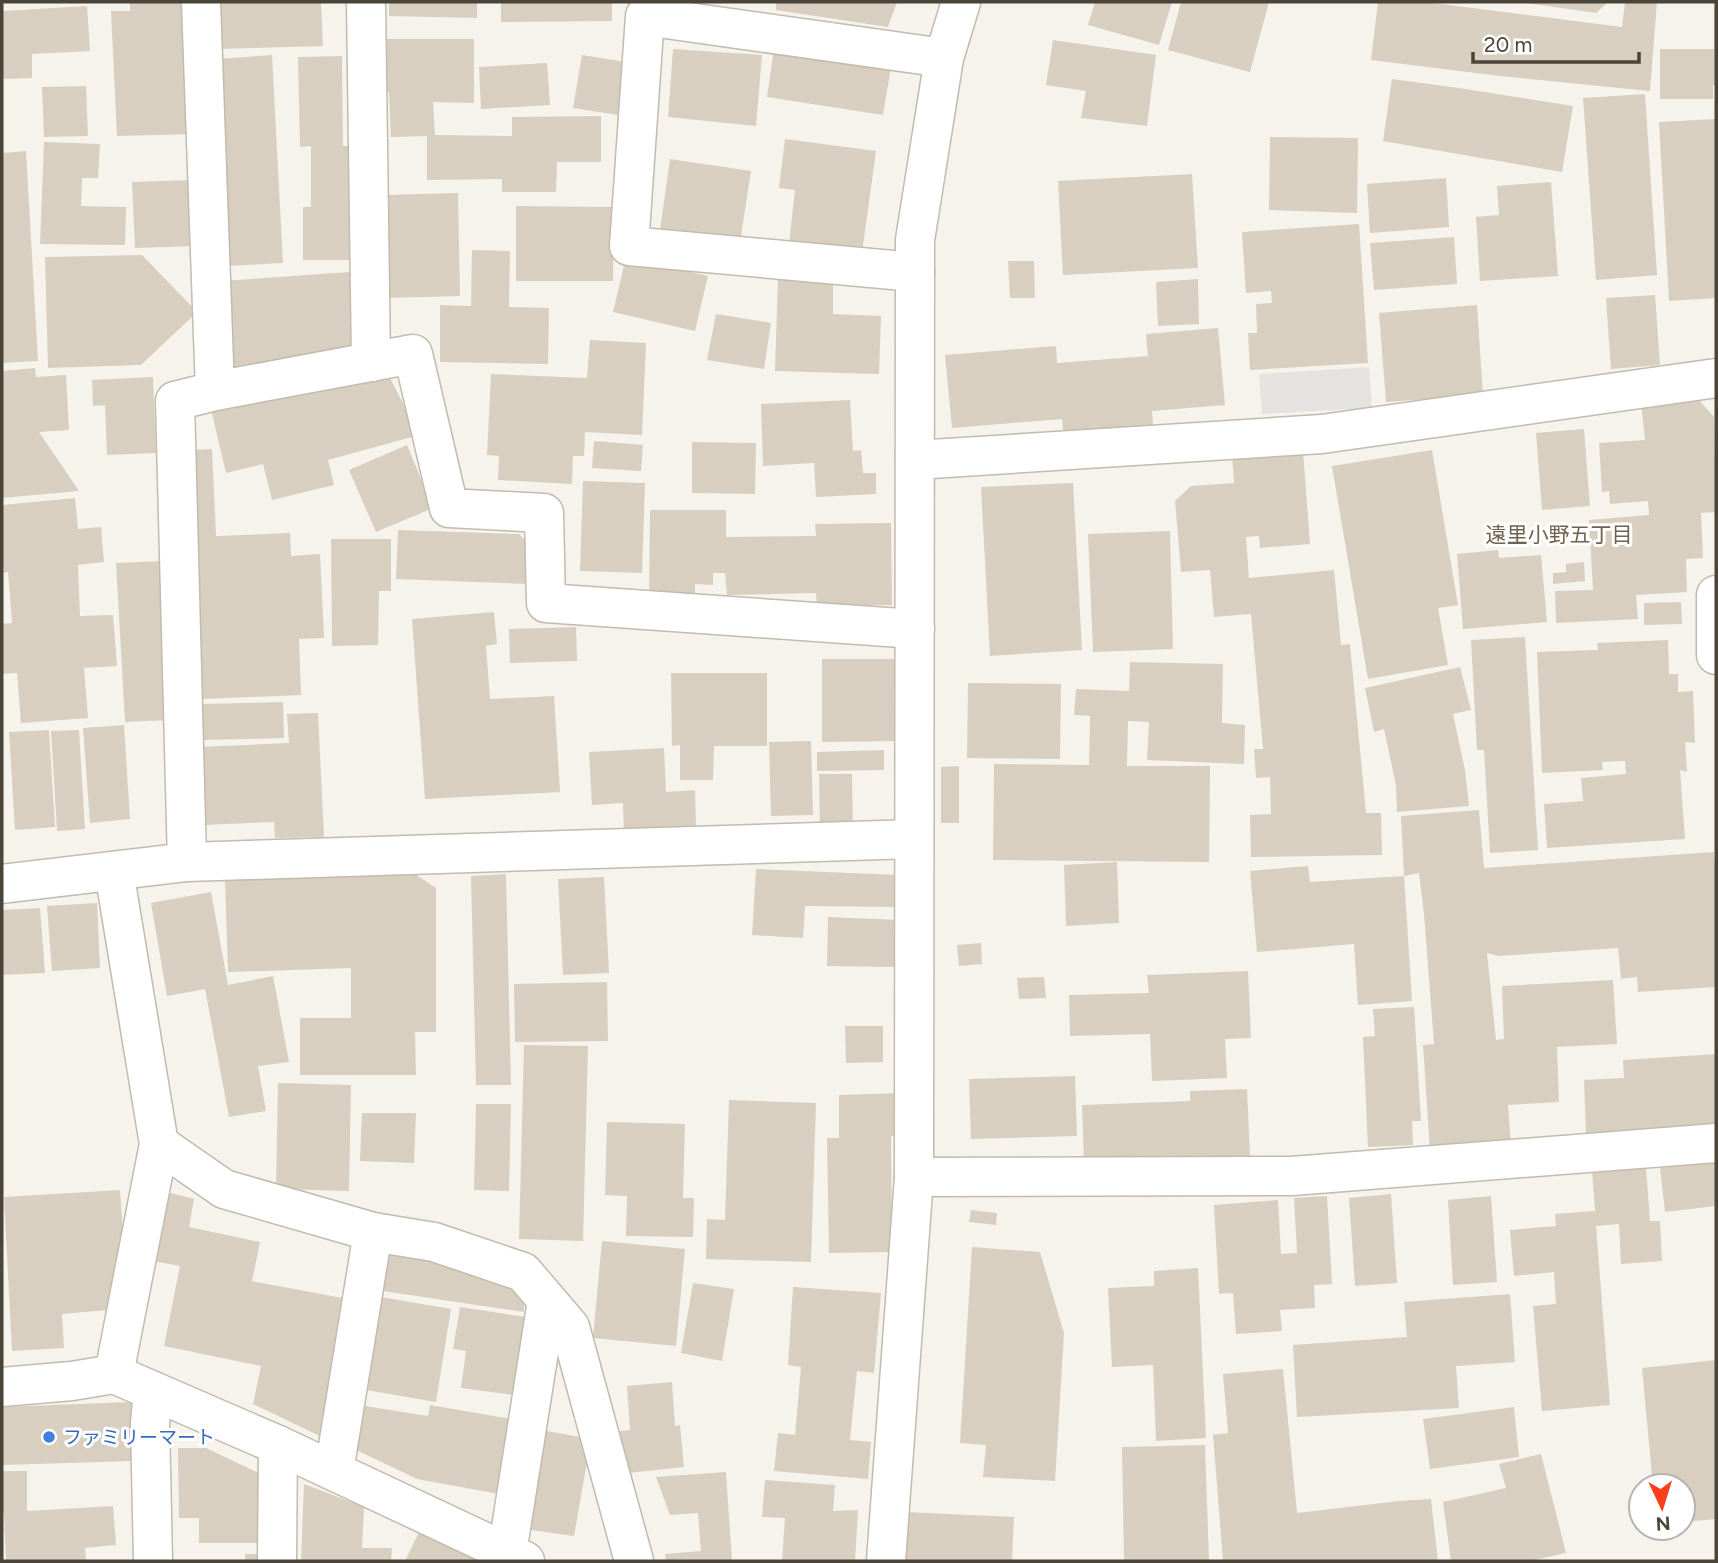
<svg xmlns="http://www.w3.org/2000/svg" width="1718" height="1563" font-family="Figtree,'Noto Sans JP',sans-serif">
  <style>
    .parking { fill: #e5e3e0 }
    .building { fill: #d8cfc1 }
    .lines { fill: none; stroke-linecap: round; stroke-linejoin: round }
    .street-casing { stroke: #c2bbae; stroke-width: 41 }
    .street { stroke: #fff; stroke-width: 38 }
    .shop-dot { fill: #3f7fe0; stroke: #fff; stroke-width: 2.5 }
    .labels { text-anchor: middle; stroke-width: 6; stroke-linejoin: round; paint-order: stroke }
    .shop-label { font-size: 19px; fill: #366cbe; stroke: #fff; text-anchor: start }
    .neighbourhood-label { font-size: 21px; fill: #6e6250; stroke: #fff }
  </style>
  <rect width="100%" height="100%" fill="#f6f3ec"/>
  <path class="parking" d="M1369 367 1372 408 1262 414 1259 374Z"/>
  <g class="building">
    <path d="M130 2H191L196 134 117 136 111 11H130Z"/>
    <path d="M216 2H321L323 46 218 49Z"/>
    <path d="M389 2H477V18L389 16Z"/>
    <path d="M501 2H612V21L501 22Z"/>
    <path d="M776 2H897L888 27 776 10Z"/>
    <path d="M1095 2H1172L1159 45 1088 25Z"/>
    <path d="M1181 2H1269L1250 72 1168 50Z"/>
    <path d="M1378 2H1425L1622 27 1625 2H1657L1650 91 1500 76 1371 60Z"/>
    <path d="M1526 2H1607L1606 4 1596 13 1526 3Z"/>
    <path d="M87 6 90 51 32 54V78L2 79V11Z"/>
    <path d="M1714 8H1716V86L1713 85V99H1660V49H1714Z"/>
    <path d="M379 39H474V103L433 102 435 135 512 136V117L601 116V162H557L556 192H502V179L427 180V136L391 137 389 92 380 90Z"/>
    <path d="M1053 40 1156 55 1147 126 1081 118 1086 91 1046 85Z"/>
    <path d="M673 49 762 55 756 126 668 117Z"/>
    <path d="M774 49 891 67 883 115 767 97Z"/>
    <path d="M272 55 283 263 228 266 216 59Z"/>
    <path d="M582 55 626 62 618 115 573 108Z"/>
    <path d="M342 56 343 146H356L355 260H303V207H311V146L300 147 298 57Z"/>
    <path d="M547 63 550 105 481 109 479 67Z"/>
    <path d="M1392 79 1459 88 1573 106 1562 172 1383 141Z"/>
    <path d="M86 86 88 136 44 137 42 87Z"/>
    <path d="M1645 94 1657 275 1596 280 1583 98Z"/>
    <path d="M1716 119V298L1669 301 1659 122Z"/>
    <path d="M1270 137 1358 138 1357 213 1269 210Z"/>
    <path d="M785 139 876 151 862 253 789 243 795 190 779 188Z"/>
    <path d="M44 142 100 144 98 178H82L81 206 126 207 125 245 40 244Z"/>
    <path d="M26 151 38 361 2 363V153Z"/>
    <path d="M670 159 751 171 740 242 660 230Z"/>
    <path d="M1192 174 1198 268 1063 275 1058 181Z"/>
    <path d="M1446 178 1449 227 1370 233 1367 184Z"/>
    <path d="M191 180 194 246 135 248 132 182Z"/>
    <path d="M1551 182 1558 276 1480 281 1476 217 1499 215 1497 186Z"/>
    <path d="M458 193 460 296 388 298 386 195Z"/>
    <path d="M516 206 614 207 613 281H516Z"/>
    <path d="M1359 224 1368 363 1250 370 1248 333H1257L1256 304 1272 303 1271 291 1246 293 1242 232Z"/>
    <path d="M1454 237 1457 284 1374 290 1370 243Z"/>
    <path d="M472 250 510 251 509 307 549 308 548 364 440 362V305L471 306Z"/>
    <path d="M142 255 197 312 141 365 48 368 45 257Z"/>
    <path d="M626 257 708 276 695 331 613 312Z"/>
    <path d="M1008 261H1034L1035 298H1010Z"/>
    <path d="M363 271 369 359 228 378 223 281Z"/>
    <path d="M778 276 833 278V314L881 316 879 374 775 371Z"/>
    <path d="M1198 279 1199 324 1158 326 1156 282Z"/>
    <path d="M1655 295 1660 365 1611 369 1606 298Z"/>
    <path d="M1477 305 1483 395 1386 402 1379 313Z"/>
    <path d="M716 314 771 323 764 369 707 360Z"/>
    <path d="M1218 328 1225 405 1152 411 1153 425 1063 432 1062 419 952 428 945 355 1056 346 1057 363 1148 356 1146 334Z"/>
    <path d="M590 340 646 343 642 435 585 432 584 456H573L572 484 498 480 499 456 487 455 491 374 587 378Z"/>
    <path d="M35 368 36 377 66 375 69 430 39 432 79 491 2 498V371Z"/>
    <path d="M387 372 419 435 328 460 334 485 272 500 263 464 226 473 211 409Z"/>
    <path d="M153 377 156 453 107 455 105 405 93 406 92 380Z"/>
    <path d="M1698 399 1714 417 1716 512 1701 513 1703 558 1686 559 1687 592 1636 595 1638 619 1556 623 1555 591 1593 590 1589 520 1649 515 1648 501 1610 504 1609 491 1602 492 1599 443 1645 440 1641 403Z"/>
    <path d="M850 400 853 451 861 450 863 473H876V494L816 497 814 463 763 466 761 404Z"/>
    <path d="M1584 429 1590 506 1542 510 1536 433Z"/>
    <path d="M594 441 643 445 641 471 592 468Z"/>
    <path d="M692 442 756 443 755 494 692 493Z"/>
    <path d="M407 445 433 508 376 532 349 470Z"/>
    <path d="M212 449 216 536 290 533 291 556 320 554 324 638 299 639 301 695 203 699 191 450Z"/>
    <path d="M1432 450 1458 605 1438 608 1448 665 1368 679 1332 466Z"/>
    <path d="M1303 451 1310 544 1260 548 1259 536 1246 537 1249 578 1334 570 1341 645 1350 644 1366 813H1381L1382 855 1251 857 1250 815 1271 814 1270 777 1256 778 1254 749H1263L1251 614 1214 617 1210 570 1181 572 1175 501 1191 486 1234 483 1232 456Z"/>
    <path d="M583 481 645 483 642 573 580 571Z"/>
    <path d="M1073 483 1082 650 990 656 981 487Z"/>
    <path d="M75 498 78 529 101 527 104 562 78 565 80 616 113 615 117 666 84 668 88 718 21 723 17 673 2 674V624L12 623 8 572 2 573V505Z"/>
    <path d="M650 510H726V537L816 536 815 524 891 523 892 605 817 606 816 593 727 595 725 573H713V585L695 584V596H649Z"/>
    <path d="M398 530 519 534 529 545 528 584 396 579Z"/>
    <path d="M1170 531 1173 649 1093 652 1088 534Z"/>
    <path d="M331 539H391V591H379L378 645 332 646Z"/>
    <path d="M1498 550 1499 558 1541 555 1547 622 1463 629 1457 554Z"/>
    <path d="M164 561 170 720 125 722 116 563Z"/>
    <path d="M1584 562 1585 581 1553 584V573L1566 572V564Z"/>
    <path d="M1681 602 1682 624 1644 625V603Z"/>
    <path d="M494 612 497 644 486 646 490 699 554 696 560 792 425 799 412 619Z"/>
    <path d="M576 627 577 661 510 663 509 629Z"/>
    <path d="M1525 637 1538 850 1490 853 1484 750H1477L1471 640Z"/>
    <path d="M1668 640 1669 674H1678V692L1693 691 1695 743 1685 742 1687 772 1680 770 1685 839 1547 848 1544 804 1583 801 1581 778 1626 774 1625 761 1602 762 1603 770 1542 773 1537 652 1598 650 1597 643Z"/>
    <path d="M822 659H902L903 741 822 742Z"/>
    <path d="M1130 662 1223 664 1222 723 1245 725 1244 764 1147 760 1149 722 1128 721 1127 766H1210L1209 862 993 860 994 764 1089 765 1090 716 1074 715 1076 689 1129 691Z"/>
    <path d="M1460 667 1471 710 1453 714 1465 770 1469 806 1397 812 1396 785 1384 729 1374 732 1365 688Z"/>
    <path d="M671 673H767V746H714L713 780H680V745L672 746Z"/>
    <path d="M968 683 1061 684 1060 759 967 758Z"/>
    <path d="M283 702 284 738 202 740 201 704Z"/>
    <path d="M318 713 324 837 275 838 274 822 203 825 199 747 289 743 287 714Z"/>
    <path d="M124 725 130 819 90 823 83 728Z"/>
    <path d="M49 730 55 827 15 830 9 732Z"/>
    <path d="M79 730 85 829 57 831 51 731Z"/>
    <path d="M811 741 813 815 771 816 769 742Z"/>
    <path d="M664 748 666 792 695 790 696 830 624 833 623 803 592 805 589 752Z"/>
    <path d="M884 750V770L817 771V752Z"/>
    <path d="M959 766V823H941V767Z"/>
    <path d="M819 774H852L853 835H820Z"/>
    <path d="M1479 810 1484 868 1714 852 1716 882V987L1638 992 1637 977 1621 979 1618 948 1498 956 1487 953 1496 1040 1504 1039 1502 986 1613 980 1617 1044 1557 1047 1559 1102 1508 1105 1511 1146 1430 1151 1423 1045 1434 1044 1424 914 1419 873 1404 876 1412 1001 1358 1005 1354 944 1257 952 1250 871 1308 866 1310 882 1404 876 1401 816Z"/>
    <path d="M1117 862 1119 923 1066 926 1064 865Z"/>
    <path d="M756 869 898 875V907L805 906 803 938 752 935Z"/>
    <path d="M415 874 436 888V1032H415L416 1075H300V1018H351V968L228 972 225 879Z"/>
    <path d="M506 874 511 1085H476L471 876Z"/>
    <path d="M604 877 609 973 563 975 558 879Z"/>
    <path d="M211 892 228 985 273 976 289 1062 258 1066 266 1111 229 1117 205 989 167 996 151 903Z"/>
    <path d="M97 903 100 968 52 971 47 906Z"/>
    <path d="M40 908 45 973 2 975V910Z"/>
    <path d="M828 917 900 920 899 967 827 966Z"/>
    <path d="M981 943 982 964 959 966 957 945Z"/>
    <path d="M1248 971 1251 1038 1225 1039 1227 1078 1152 1081 1150 1034 1070 1036 1069 995 1149 993 1147 975Z"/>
    <path d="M1044 977 1046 998 1019 999 1017 978Z"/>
    <path d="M607 982 608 1041 515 1042 514 984Z"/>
    <path d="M1414 1007 1421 1121H1412L1413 1145 1368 1147 1363 1037 1375 1036 1373 1009Z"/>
    <path d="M845 1026H883V1062L846 1063Z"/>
    <path d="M524 1045 588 1046 583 1241 519 1239Z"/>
    <path d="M1716 1054V1127L1586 1135 1584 1080 1624 1078 1623 1060Z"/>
    <path d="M1075 1076 1077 1136 971 1139 969 1079Z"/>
    <path d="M278 1083 351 1085 349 1191 276 1189Z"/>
    <path d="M1247 1089 1250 1156 1084 1163 1082 1105 1190 1101V1091Z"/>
    <path d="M903 1093 905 1136H891L892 1252 829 1253 827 1138H839V1095Z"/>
    <path d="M729 1100 816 1103 811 1262 706 1259 707 1219 725 1220Z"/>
    <path d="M476 1104H511L509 1191 474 1190Z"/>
    <path d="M362 1113H416L414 1163 360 1161Z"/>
    <path d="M607 1122 685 1124 683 1198H694L693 1237 626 1236 627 1196 605 1195Z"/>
    <path d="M1716 1161V1206L1665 1212 1660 1168Z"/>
    <path d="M1646 1167 1650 1221H1660L1662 1261 1621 1264 1619 1224 1596 1226 1610 1405 1542 1411 1533 1306 1556 1304 1554 1272 1514 1276 1510 1230 1556 1226 1555 1214 1595 1211 1592 1171Z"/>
    <path d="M120 1190 123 1235 108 1310 62 1314 64 1348 12 1351 4 1197Z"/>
    <path d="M167 1192 194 1199 189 1227 260 1242 252 1281 353 1300 326 1439 253 1404 261 1366 164 1346 180 1266 153 1261Z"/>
    <path d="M1391 1194 1397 1283 1355 1286 1349 1198Z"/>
    <path d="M1327 1196 1332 1284 1314 1285 1315 1308 1280 1310 1282 1331 1236 1334 1233 1293 1219 1294 1214 1205 1278 1200 1281 1254 1297 1253 1294 1198Z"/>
    <path d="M1491 1196 1497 1282 1453 1285 1448 1200Z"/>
    <path d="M971 1210 997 1213 996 1225 969 1222Z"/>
    <path d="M602 1241 685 1249 676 1346 593 1338Z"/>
    <path d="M972 1247 1040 1252 1064 1333 1055 1481 983 1477 986 1445 960 1443Z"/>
    <path d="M382 1252 460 1264 502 1277 524 1300V1312L376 1290Z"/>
    <path d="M1198 1268 1206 1438 1156 1441 1153 1365 1112 1367 1108 1288 1154 1286V1271Z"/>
    <path d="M693 1283 734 1289 722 1361 681 1353Z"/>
    <path d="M793 1287 881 1293 874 1373 857 1371 850 1440 871 1442 868 1479 774 1471 778 1433 795 1435 801 1367 788 1365Z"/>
    <path d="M1510 1294 1515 1362 1456 1366 1459 1408 1297 1417 1293 1345 1407 1337 1404 1302Z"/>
    <path d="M381 1297 451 1309 436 1402 366 1390Z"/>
    <path d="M460 1307 526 1317 514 1395 461 1388 466 1351 453 1349Z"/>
    <path d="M1716 1360V1519L1683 1522V1486H1653L1642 1368Z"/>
    <path d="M1283 1369 1297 1513 1399 1501 1431 1499 1438 1561H1223L1213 1435 1228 1433 1223 1374Z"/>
    <path d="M672 1382 675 1426 680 1425 684 1467 619 1474 614 1432 630 1430 627 1386Z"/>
    <path d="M131 1402 133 1461 2 1465V1407Z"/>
    <path d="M359 1405 428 1416 430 1405 523 1421 510 1496 417 1479 352 1448Z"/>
    <path d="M1514 1407 1519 1457 1430 1469 1423 1419Z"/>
    <path d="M541 1430 591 1439 574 1536 524 1529Z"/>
    <path d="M1205 1445 1209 1561H1124L1122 1447Z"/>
    <path d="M178 1448H206L263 1475 264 1543H199V1518H179Z"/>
    <path d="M1541 1454 1566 1553 1530 1561H1451L1443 1502 1506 1488 1499 1464Z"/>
    <path d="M2 1471H27V1511L113 1506 116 1545 85 1548 86 1561H6L4 1512H2Z"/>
    <path d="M726 1472 732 1561H666L665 1554 701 1551 698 1513 670 1515 656 1477Z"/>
    <path d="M765 1480 835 1485 833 1511 858 1510 855 1561H782L785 1518 762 1517Z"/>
    <path d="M304 1484 364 1507 362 1548H392L391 1561H301Z"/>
    <path d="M904 1512 1014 1517 1012 1561H903Z"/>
    <path d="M419 1532 480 1561H405Z"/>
    <rect x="245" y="1554" width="21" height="7"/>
  </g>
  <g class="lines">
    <defs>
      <g id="street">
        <path d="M201 2 215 391"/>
        <path d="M366 2 371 362"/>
        <path d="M915 272 629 246 645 16 944 58"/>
        <path d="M915 460 1322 434 1716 378"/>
        <path d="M1716 595V655"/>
        <path d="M187 862 175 401 215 391 413 354 449 508 544 513 546 603 915 629"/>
        <path d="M2 884 187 862 914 839"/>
        <path d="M159 1144 224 1189 373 1232 434 1242 523 1272 570 1327 634 1561"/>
        <path d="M914 1177 1292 1176 1716 1143"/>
        <path d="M114 1374 159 1144 114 871"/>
        <path d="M2 1387 72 1381 114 1374 278 1445 525 1561"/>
        <path d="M153 1391 150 1423 153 1561"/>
        <path d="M334 1471 373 1232"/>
        <path d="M507 1553 547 1301"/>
        <path d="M277 1561 278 1445"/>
        <path d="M886 1561 914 1177 915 240 944 58 961 2"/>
      </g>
    </defs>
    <use href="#street" class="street-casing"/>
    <use href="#street" class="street"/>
  </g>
  <circle class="shop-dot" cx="49" cy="1437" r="7"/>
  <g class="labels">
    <g class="shop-label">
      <text x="63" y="1444">ファミリーマート</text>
    </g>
    <g class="neighbourhood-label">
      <text x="1559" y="542">遠里小野五丁目</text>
    </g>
  </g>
  <rect width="1718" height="1563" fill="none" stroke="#4b4439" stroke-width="7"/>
  <g transform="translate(1662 1507) rotate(176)"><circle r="33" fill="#ffffff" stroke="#b7b4b0" stroke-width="2"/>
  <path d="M0-5L12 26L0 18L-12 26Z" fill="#fc3f1d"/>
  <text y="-10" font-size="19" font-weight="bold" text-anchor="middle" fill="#4b4439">N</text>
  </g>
  <path d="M1473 52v10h166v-10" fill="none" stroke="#4b4439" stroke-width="3.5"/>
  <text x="1484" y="52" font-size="21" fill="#4b4439" stroke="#ffffff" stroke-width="5" paint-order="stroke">20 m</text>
</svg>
